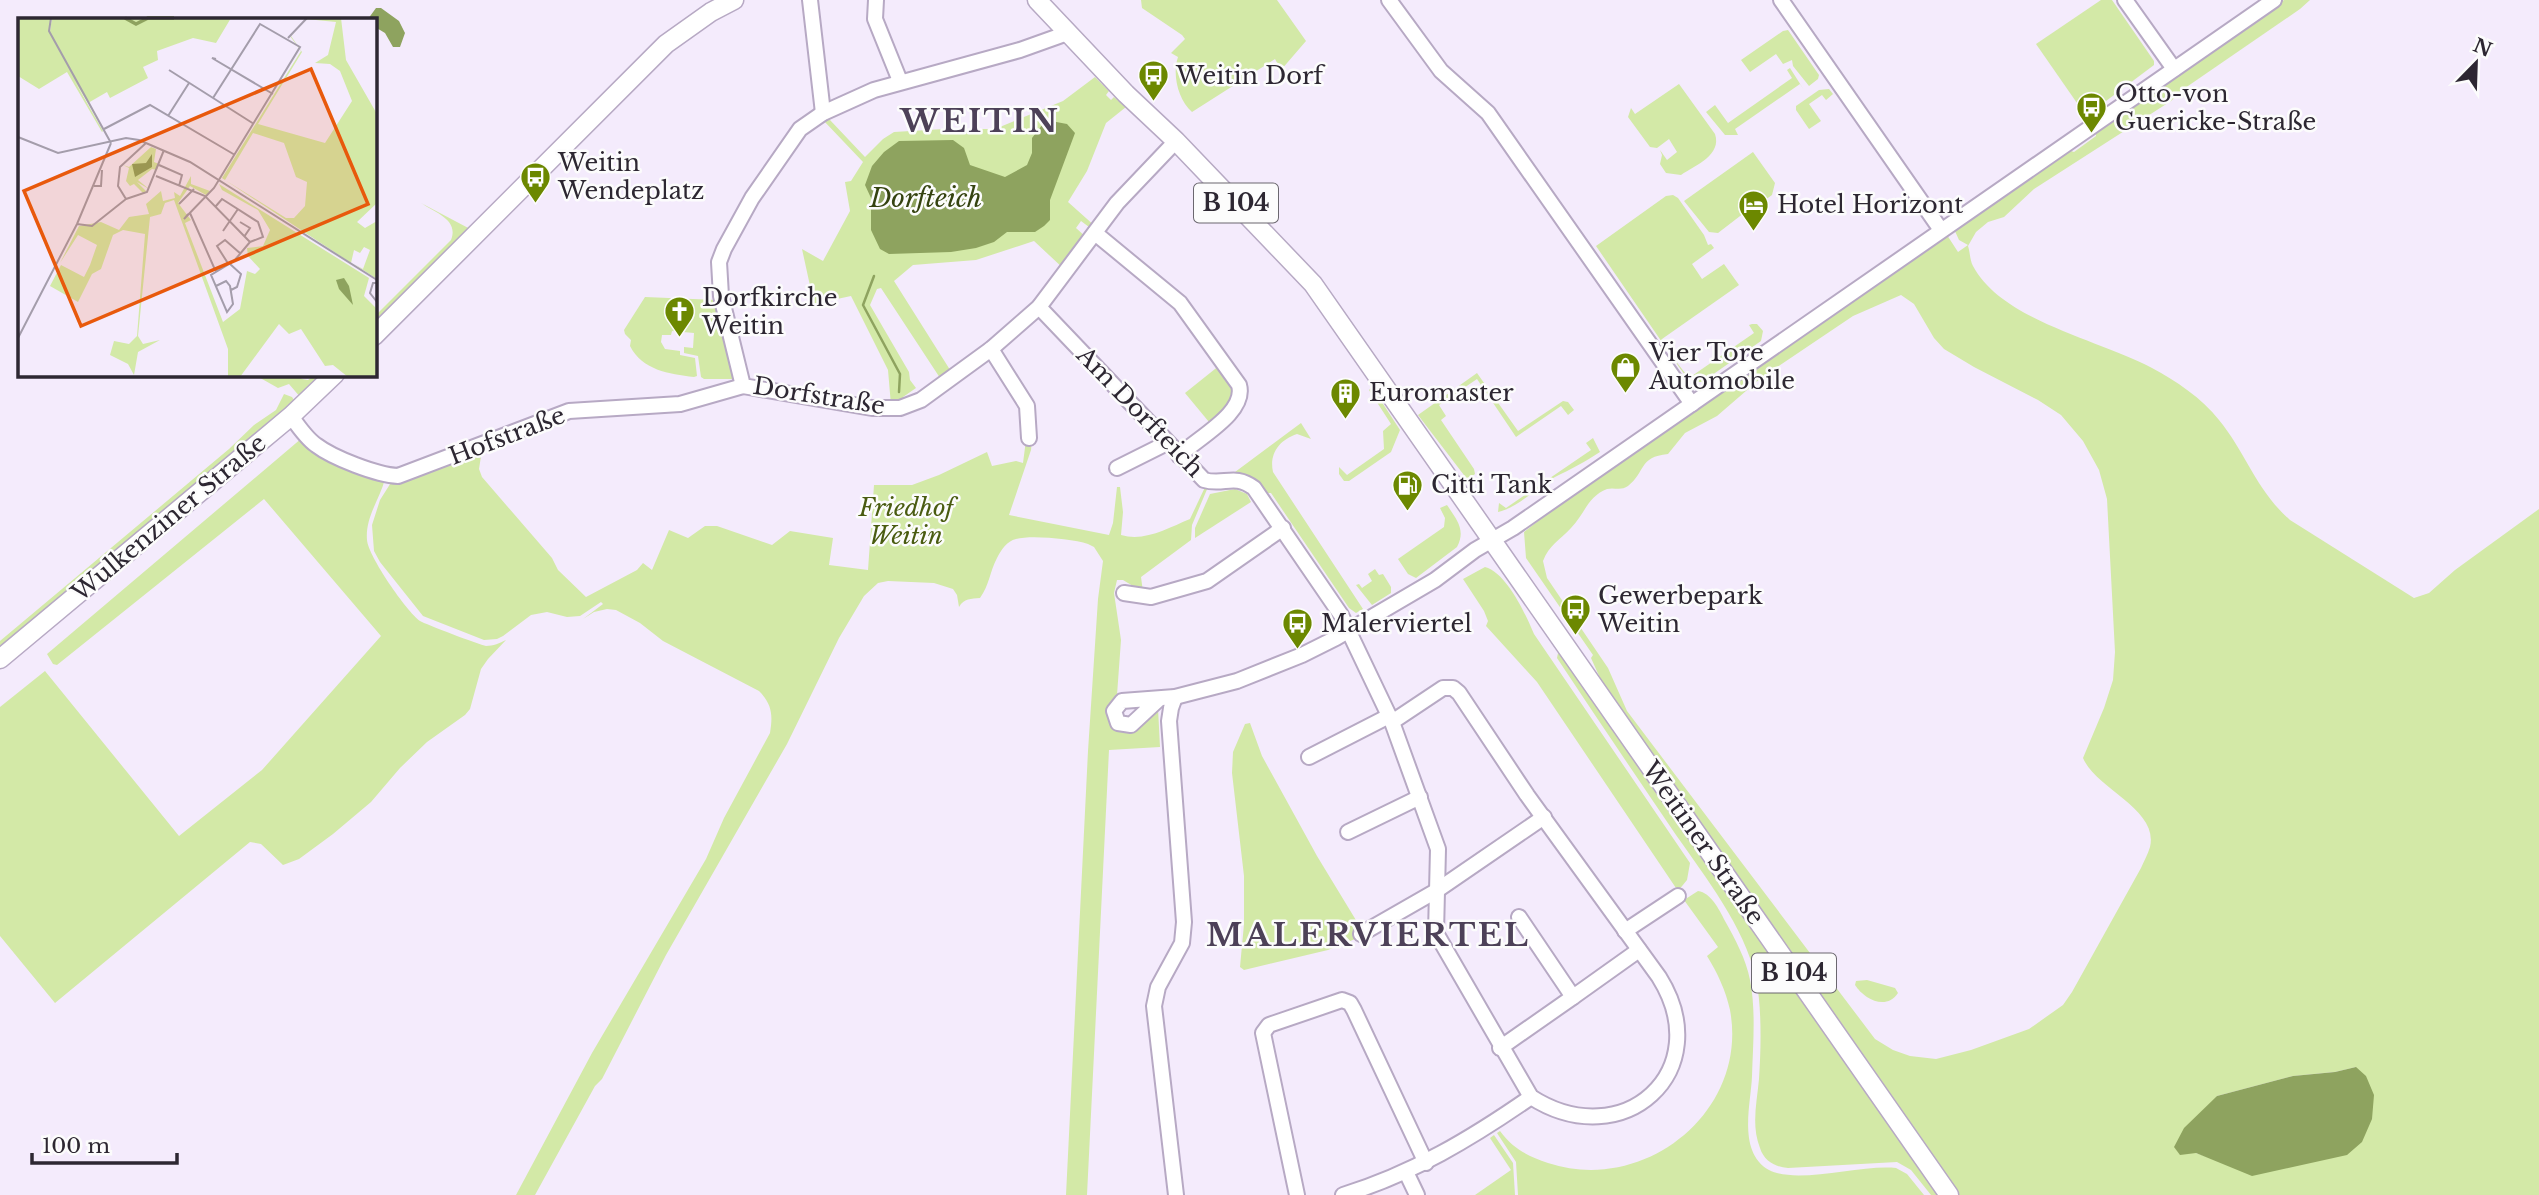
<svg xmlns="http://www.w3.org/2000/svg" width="2539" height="1195" font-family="'Libre Baskerville',serif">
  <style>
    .green { fill: #d3e9a7; fill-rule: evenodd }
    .water { fill: #8ea35f }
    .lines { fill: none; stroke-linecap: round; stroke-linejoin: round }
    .stream { stroke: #8ea35f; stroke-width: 2.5 }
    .minor-casing { stroke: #b7a9c4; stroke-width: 18 }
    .major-casing { stroke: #b7a9c4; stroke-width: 21 }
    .minor { stroke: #fff; stroke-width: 14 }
    .major { stroke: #fff; stroke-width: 18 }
    .labels { text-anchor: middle; stroke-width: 5; stroke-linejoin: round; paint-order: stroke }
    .shield { fill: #fcfcfc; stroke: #6b676f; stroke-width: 2 }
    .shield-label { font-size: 23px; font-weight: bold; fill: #2d2732 }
    .poi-label { font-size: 24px; fill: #2d2732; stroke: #fcfcfc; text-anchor: start }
    .street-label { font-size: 24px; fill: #2d2732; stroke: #fcfcfc }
    .park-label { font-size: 24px; font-style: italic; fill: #4a5c11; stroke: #fcfcfc }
    .water-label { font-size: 26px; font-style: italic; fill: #354310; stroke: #fcfcfc }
    .district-label { font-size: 32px; font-weight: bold; letter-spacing: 2px; fill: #4d4158; stroke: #fcfcfc }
    .inset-river { fill: none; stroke: #8ea35f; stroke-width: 3.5 }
    .inset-road { fill: none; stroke: #a49dab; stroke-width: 2 }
    .view { fill: #e8590c; fill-opacity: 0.15; stroke: #e8590c; stroke-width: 3.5 }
    .inset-edge { fill: none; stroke: #2d2732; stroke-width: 3.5 }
  </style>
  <rect width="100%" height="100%" fill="#f4ebfc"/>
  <g class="green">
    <path d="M1141 0H1277L1306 41 1281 70 1275 59 1192 112C1178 100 1172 74 1178 57L1171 53 1185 39 1182 35 1142 8Z"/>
    <path d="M2101 0H2112L2154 61V65L2086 116 2036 44Z"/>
    <path d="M2284 0H2310L2300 9 2188 86 2171 101 2034 189 2004 217 1988 222 1976 232 1968 246C1970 252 1970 261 1973 266 2002 321 2100 340 2152 368 2176 381 2202 398 2219 420 2246 453 2256 490 2290 520L2414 598 2429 593 2455 570 2539 509V1195H1957L1609 698 1591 658 1593 655 1526 558 1524 532 1575 492 1947 235 1958 252 1968 245 1959 240 1954 229 2068 150 2074 152 2096 136V130ZM1901 295 1914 304 1934 338 1944 349 1974 367 2038 400 2061 415 2083 441 2099 470 2107 499 2115 652 2113 680 2104 708 2083 758C2096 789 2159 809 2150 847 2148 854 2144 861 2141 868L2072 992 2063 1005 2029 1029 1971 1050 1936 1059 1910 1056 1893 1050 1875 1039 1627 711 1608 668 1547 578 1543 561C1549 545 1560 540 1571 528 1584 515 1588 496 1607 489 1614 487 1621 491 1628 486 1646 472 1638 457 1668 454L1685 433 1717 416 1761 378 1853 316ZM2356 1067 2213 1159 2196 1153 2217 1096 2293 1076 2335 1072Z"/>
    <path d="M1788 30 1819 75 1818 79 1809 86 1793 66 1792 60 1783 64 1776 54 1750 72 1741 60 1783 31Z"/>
    <path d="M1790 68 1804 90 1800 84 1735 129 1738 135H1725L1706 112 1715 105 1728 123 1792 78 1787 70Z"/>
    <path d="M1095 77 1109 91 1106 95 1111 100 1114 97 1126 107 1106 123 1087 171 1068 202 1096 227 1093 230 1081 221 1076 228 1087 238 1064 269 1034 241 976 260 913 265 894 281 952 373 942 381 881 288 877 289 870 305 909 372 910 380 916 388 903 397 906 403 891 405 888 370 851 296 814 304 802 249 823 261 850 211 845 182 851 181 863 162 823 120H830L865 157 883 139 894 132 944 129H995L1063 101Z"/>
    <path d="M1679 84 1715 134C1722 155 1696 165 1681 175L1666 173 1660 164 1662 155 1660 150 1667 160 1677 152 1669 139 1657 148 1650 147 1628 117 1631 108 1635 114Z"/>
    <path d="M1829 89 1833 94 1826 100 1822 95 1809 104 1821 121 1809 129 1796 110V106L1819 90Z"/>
    <path d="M1753 152 1775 183 1772 195 1758 205 1757 203 1718 233 1709 232 1684 201Z"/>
    <path d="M1673 195 1678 198 1704 235 1708 245 1711 244 1714 248 1692 264 1702 279 1724 264 1739 285 1662 339 1666 348 1596 246 1666 196Z"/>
    <path d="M421 203 472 230 375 326V316L451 240C459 220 436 213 421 203Z"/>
    <path d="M645 297 717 300 734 374 732 379H704L701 377 698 356 684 353V347L693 348 694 333 672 331 671 335H662L661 342 665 349 680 351V355L695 358 697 376 694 377C669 374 642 370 630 346L631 340 625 334 624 330Z"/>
    <path d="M1752 324H1757L1763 331 1761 341 1702 382C1686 383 1680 367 1671 355L1689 378 1754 333 1749 325Z"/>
    <path d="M1220 365 1237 388 1235 402 1209 422 1185 393Z"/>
    <path d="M1477 373 1518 431 1563 401 1568 402 1574 410 1568 415 1561 406 1516 437 1477 379 1439 405 1446 416 1441 420 1474 469 1475 474 1470 478V483L1418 415Z"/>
    <path d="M255 375H298L302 379 308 380 314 375H326L301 398 289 384 278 388Z"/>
    <path d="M1372 387 1400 430 1391 452 1349 481H1344L1339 474V467L1347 475 1384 449 1383 431 1391 424 1369 390Z"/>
    <path d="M284 394 292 397 296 403 0 648V641L229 449 254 425 276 410Z"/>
    <path d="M1301 423 1311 439 1297 434C1279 440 1269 454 1273 472L1363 609 1356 613 1349 608 1271 493H1263L1231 475Z"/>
    <path d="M302 438 385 479C380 499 365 517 367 540 368 556 407 612 420 621 425 624 480 645 486 646 493 646 500 643 506 640L488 659 481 669 470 709 465 715 427 742 400 768 371 802 333 834 299 859 283 865 261 844 250 842 55 1003 0 936V707L45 671 179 836 262 770 381 636 264 499 57 665 53 664 47 654Z"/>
    <path d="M1593 438 1600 452C1585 462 1571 469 1555 477 1536 487 1520 507 1498 512L1499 503 1506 508 1591 450 1586 443Z"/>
    <path d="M1026 440H1032L1031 450 1009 515 1109 535 1113 523 1117 487H1120L1123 512 1121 535C1145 542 1168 528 1190 519L1206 485 1208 487 1192 525 1191 540 1141 577 1143 592 1123 580H1117L1114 593 1121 640 1117 695 1111 701 1107 713 1110 724 1115 729 1129 731 1158 708 1160 747 1109 750 1087 1195H1066L1088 751 1098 599 1103 561 1094 547 1088 544C1072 539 1032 535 1016 539 1007 541 1001 550 997 558 990 571 989 586 980 598 971 599 964 598 959 607L957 595 953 589 934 583 888 581 878 583 864 596 839 638 787 744 666 955 602 1079 595 1086 535 1195H516L592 1053 706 859 724 818 770 733C773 715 772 704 759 691L663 641 640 623 616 610 607 609 594 612 583 619 603 604 601 602 580 616 567 617 547 612 531 615 503 636 497 639 484 640 423 616 380 562 374 551 372 525 380 500 392 481 482 450 479 469 482 477 552 558 558 570 586 597 637 570 643 563 652 570 669 530 688 538 705 526H717L772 545 790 531 833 538 829 565 868 570 874 485H912L939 475 987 452 992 466 1016 461 1023 463Z"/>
    <path d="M1235 489 1247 494 1251 502 1195 538V528L1210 494Z"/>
    <path d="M1447 505C1457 520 1466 530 1457 547L1416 578 1408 574 1398 559 1444 527 1445 518 1440 508Z"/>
    <path d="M1485 567C1507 573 1526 615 1534 634L1690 863 1687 880 1678 891 1537 682 1486 626 1488 621 1484 611 1463 579Z"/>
    <path d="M1375 569 1379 575 1383 574 1391 587V593L1372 605 1356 585 1359 584 1362 588 1372 581 1368 574Z"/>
    <path d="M1558 653 1575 669 1942 1195H1931L1911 1170 1897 1162 1788 1168C1775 1167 1764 1161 1760 1148 1751 1125 1757 1102 1759 1079 1761 1049 1762 1008 1756 978 1744 926 1706 878 1676 835 1636 776 1596 717 1557 658Z"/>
    <path d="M1250 723 1262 756 1317 856 1365 935 1328 950 1244 970 1240 967 1244 924V876L1232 773 1233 752 1245 724Z"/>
    <path d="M1698 891C1711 893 1719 909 1725 921 1735 939 1746 959 1750 980 1756 1010 1753 1045 1752 1076 1751 1104 1737 1152 1769 1170 1797 1185 1862 1164 1896 1168L1907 1174 1924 1195H1518L1516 1162 1497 1133 1500 1131C1513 1149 1528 1156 1548 1163 1644 1195 1749 1112 1730 1010 1726 991 1717 972 1707 956L1718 947 1684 900Z"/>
    <path d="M1867 980 1895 988 1898 993C1886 1011 1864 999 1855 985L1856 981Z"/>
    <path d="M1494 1135 1513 1163 1515 1195H1475L1511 1170 1490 1138Z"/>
  </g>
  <g class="water">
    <path d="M376 8H381L399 21 405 33 400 47H393L385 33 375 27 374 19H368Z"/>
    <path d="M1051 121 1067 124 1075 133 1050 200V220L1044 226 1035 232H1007L994 242 976 248 951 252 889 254 880 249 871 230V198L865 185 872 166 884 152 899 141 953 140 964 148 970 165 1005 177 1027 165 1032 153V138L1042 125Z"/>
    <path d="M2356 1067 2366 1076 2374 1095 2372 1119 2362 1142 2347 1155 2252 1176 2196 1153 2180 1155 2174 1147 2184 1128 2217 1096 2293 1076 2335 1072Z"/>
  </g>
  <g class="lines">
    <path class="stream" d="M874 276 863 305 900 374 899 392"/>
    <defs>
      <g id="minor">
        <path d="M810 0 823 113"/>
        <path d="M876 0 875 19 900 81"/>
        <path d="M1389 0 1441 71 1488 113 1692 404"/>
        <path d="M1781 0 1941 230"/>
        <path d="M2125 0 2174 69"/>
        <path d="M1067 30 1062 35 1020 50 874 90 823 113 800 129 752 198 724 249 719 262 721 296 743 386 872 408H900L921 400 991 349 1039 307 1117 203 1176 141"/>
        <path d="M1095 233 1180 303 1239 385C1247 413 1197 438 1179 456"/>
        <path d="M1039 307 1204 480C1224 486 1234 473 1254 488L1341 615 1392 722 1438 849 1436 933 1531 1097C1623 1156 1718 1071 1659 977L1527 795 1459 693 1453 688H1443L1392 722"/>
        <path d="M991 349 1027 406 1029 438"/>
        <path d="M291 416C298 426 306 438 316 445 333 458 377 475 398 476L569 411 680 404 743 386"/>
        <path d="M1117 468 1167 443"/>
        <path d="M1124 593 1151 597 1207 581 1283 528"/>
        <path d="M1175 697 1171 708 1169 721 1184 922 1182 943 1158 987 1154 1006 1176 1195"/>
        <path d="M1159 699 1131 725 1118 723 1114 711 1122 701 1175 697 1237 681 1302 655 1336 638 1435 580 1475 550 1513 528 2274 0"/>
        <path d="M1309 757 1389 716"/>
        <path d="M1348 832 1420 797"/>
        <path d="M1625 931 1678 896"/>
        <path d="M1361 934 1436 891 1544 817"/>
        <path d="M1573 997 1639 950"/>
        <path d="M1500 1048 1573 997 1519 917"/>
        <path d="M1406 1172 1417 1195"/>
        <path d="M1297 1195 1263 1033 1269 1025 1342 1000 1350 1003 1354 1010 1426 1163"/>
        <path d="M1343 1195C1412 1174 1472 1138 1531 1097"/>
      </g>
      <g id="major">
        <path d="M1037 0 1126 94 1176 141 1313 284 1949 1195"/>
        <path d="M374 336 666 44 711 12 734 0"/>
        <path d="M0 659 291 416 335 374"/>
      </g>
    </defs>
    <use href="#minor" class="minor-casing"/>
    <use href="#major" class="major-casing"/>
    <use href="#minor" class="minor"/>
    <use href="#major" class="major"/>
  </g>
  <defs>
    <symbol id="bus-pin" viewBox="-11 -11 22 30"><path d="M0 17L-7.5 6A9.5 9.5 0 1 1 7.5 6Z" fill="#6c8800" stroke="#fcfcfc"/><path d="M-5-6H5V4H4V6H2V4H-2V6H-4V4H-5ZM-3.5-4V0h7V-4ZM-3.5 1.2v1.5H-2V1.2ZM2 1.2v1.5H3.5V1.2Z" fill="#fff"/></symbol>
    <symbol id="hotel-pin" viewBox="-11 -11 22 30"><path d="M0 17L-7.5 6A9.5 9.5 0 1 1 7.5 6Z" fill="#6c8800" stroke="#fcfcfc"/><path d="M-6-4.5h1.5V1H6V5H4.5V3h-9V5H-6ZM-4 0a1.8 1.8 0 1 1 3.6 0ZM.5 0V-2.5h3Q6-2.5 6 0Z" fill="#fff"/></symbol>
    <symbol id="church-pin" viewBox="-11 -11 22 30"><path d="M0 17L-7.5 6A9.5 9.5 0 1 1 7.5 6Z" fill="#6c8800" stroke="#fcfcfc"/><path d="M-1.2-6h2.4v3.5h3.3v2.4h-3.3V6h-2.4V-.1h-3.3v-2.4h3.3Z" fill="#fff"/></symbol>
    <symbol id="shop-pin" viewBox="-11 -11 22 30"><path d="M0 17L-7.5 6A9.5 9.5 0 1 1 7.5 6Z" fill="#6c8800" stroke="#fcfcfc"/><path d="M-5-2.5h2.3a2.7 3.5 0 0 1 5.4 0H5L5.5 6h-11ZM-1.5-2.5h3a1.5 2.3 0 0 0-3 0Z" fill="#fff"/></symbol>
    <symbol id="building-pin" viewBox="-11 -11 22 30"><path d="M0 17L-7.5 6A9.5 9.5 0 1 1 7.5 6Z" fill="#6c8800" stroke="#fcfcfc"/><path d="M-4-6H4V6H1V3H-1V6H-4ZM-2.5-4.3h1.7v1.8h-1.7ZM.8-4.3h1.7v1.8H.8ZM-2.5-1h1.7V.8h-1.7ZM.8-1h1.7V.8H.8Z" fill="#fff"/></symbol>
    <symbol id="fuel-pin" viewBox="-11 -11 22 30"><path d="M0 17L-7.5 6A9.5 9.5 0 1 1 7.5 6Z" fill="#6c8800" stroke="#fcfcfc"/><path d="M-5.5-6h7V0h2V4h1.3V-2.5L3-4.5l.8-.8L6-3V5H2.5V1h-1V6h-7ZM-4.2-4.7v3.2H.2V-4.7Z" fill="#fff"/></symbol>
  </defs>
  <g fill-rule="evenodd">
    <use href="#bus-pin" x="1136" y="58" width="35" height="47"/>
    <use href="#bus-pin" x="2074" y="90" width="35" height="47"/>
    <use href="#bus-pin" x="518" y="160" width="35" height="47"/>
    <use href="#hotel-pin" x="1736" y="188" width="35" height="47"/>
    <use href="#church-pin" x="662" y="294" width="35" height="47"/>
    <use href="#shop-pin" x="1608" y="350" width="35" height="47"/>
    <use href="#building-pin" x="1328" y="376" width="35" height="47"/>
    <use href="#fuel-pin" x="1390" y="468" width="35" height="47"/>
    <use href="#bus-pin" x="1558" y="592" width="35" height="47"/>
    <use href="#bus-pin" x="1280" y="606" width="35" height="47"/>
  </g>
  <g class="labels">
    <g class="shield">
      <rect x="1194" y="183.5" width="84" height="39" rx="5"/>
      <rect x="1752" y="953.5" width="84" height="39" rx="5"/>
    </g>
    <g class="shield-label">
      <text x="1236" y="211">B 104</text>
      <text x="1794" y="981">B 104</text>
    </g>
    <g class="poi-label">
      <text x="1176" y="84">Weitin Dorf</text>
      <text x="2115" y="102">Otto-von<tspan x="2115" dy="28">Guericke-Straße</tspan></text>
      <text x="558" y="171">Weitin<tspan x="558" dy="28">Wendeplatz</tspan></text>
      <text x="1777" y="213">Hotel Horizont</text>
      <text x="702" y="306">Dorfkirche<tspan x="702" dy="28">Weitin</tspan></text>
      <text x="1649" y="361">Vier Tore<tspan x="1649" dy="28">Automobile</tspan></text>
      <text x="1369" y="401">Euromaster</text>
      <text x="1431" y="493">Citti Tank</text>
      <text x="1598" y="604">Gewerbepark<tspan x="1598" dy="28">Weitin</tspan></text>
      <text x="1321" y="632">Malerviertel</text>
    </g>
    <g class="street-label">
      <text transform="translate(819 396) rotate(9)" y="8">Dorfstraße</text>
      <text transform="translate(1140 412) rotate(46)" y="8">Am Dorfteich</text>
      <text transform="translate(507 436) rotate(-21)" y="8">Hofstraße</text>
      <text transform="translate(169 518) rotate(-40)" y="8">Wulkenziner Straße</text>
      <text transform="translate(1703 843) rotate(55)" y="8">Weitiner Straße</text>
    </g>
    <g class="park-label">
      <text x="906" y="516">Friedhof<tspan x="906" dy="28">Weitin</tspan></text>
    </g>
    <g class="water-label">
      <text x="926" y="207">Dorfteich</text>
    </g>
    <g class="district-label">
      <text x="980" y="132">WEITIN</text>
      <text x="1368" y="946">MALERVIERTEL</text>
    </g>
  </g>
  <g transform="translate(18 18)">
    <rect width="359" height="359" fill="#f4ebfc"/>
    <path d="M0 0H32V13L34 0H213L198 25 175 20 139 33 140 42 125 49 130 60 92 80 89 74 70 85 56 62 85 113 84 114 49 54 21 71 0 58ZM289 0H323L328 42 359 96V185L339 204 347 210 359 203V261L336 246 345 251 352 232 346 229 342 235 336 232 333 245 204 160 283 33 272 18ZM288 1 318 4 310 37 297 45 312 46 322 53 334 83 307 125 240 106 284 34 273 18ZM235 115 266 125 278 159 289 164 287 188 276 200H268L207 162ZM133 129 138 131 136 144 141 146 139 152 134 151 120 162 131 171 119 164 128 173 126 176 116 166 112 168 108 163 111 150 105 147 111 149ZM173 158V166L192 173 188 177 172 168 160 185 173 202 167 205 205 304 222 291 229 253 237 256 242 251 230 238 229 230 245 228 252 212 240 192 204 172 201 166 351 260 346 278 359 291V359H330L315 347 307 348 283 311 271 316 261 306 222 359H210V331L156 182 147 185 143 196 132 199 120 318 125 326 142 322 120 334 116 357 110 346 92 337 96 323 111 326 119 318 127 216 105 212 95 217 83 251 74 256 60 284 32 268 43 247 66 259 72 247 79 227 60 217 42 245 61 208 83 204 101 212 111 199 131 196 128 186 143 173 145 183 157 180 156 174 162 178Z" fill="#d3e9a7" fill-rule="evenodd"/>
    <path d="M134 136V149L117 159 114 146 128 145ZM326 260 331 268 335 287 321 271 318 262Z" fill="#8ea35f"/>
    <path class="inset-river" d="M107 0 118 6 130 0H156"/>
    <path class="inset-road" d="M33 0 31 13 93 125M270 20 289 0M198 41 194 40 255 76M151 52 236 106M150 98 171 65M86 111 132 87 217 137M0 119 40 135 108 120 121 122 172 144 359 262M128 125 102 149 100 168 108 181 129 174 146 132M141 147 164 157 161 168M138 158 187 178 232 224 245 219 240 204 204 181 198 188M76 168H83L84 152M161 186 176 171M172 195 198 254M170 196 166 201 196 170 282 29 242 6 195 80M222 204 232 210 226 219M59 206 74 208 108 181M205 213 220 191M212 246 223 256 219 269 213 272M211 247 199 228 207 222 223 236M359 265H355L352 275 359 284M198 268 208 263 212 268 215 286 209 294 193 257 216 243 232 224M0 320 59 206 93 125"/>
    <path class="view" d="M293 51 350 186 63 308 6 173Z"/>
    <rect width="359" height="359" class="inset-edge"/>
  </g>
  <g transform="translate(2476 63) rotate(23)" stroke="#fcfcfc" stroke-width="5" paint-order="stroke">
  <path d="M0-5L12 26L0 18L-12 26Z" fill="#2d2732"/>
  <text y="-10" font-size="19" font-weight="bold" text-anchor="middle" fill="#2d2732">N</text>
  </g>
  <path d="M32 1153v10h145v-10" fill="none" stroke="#2d2732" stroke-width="3.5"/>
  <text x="42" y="1153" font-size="21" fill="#2d2732" stroke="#fcfcfc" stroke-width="5" paint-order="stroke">100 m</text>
</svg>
